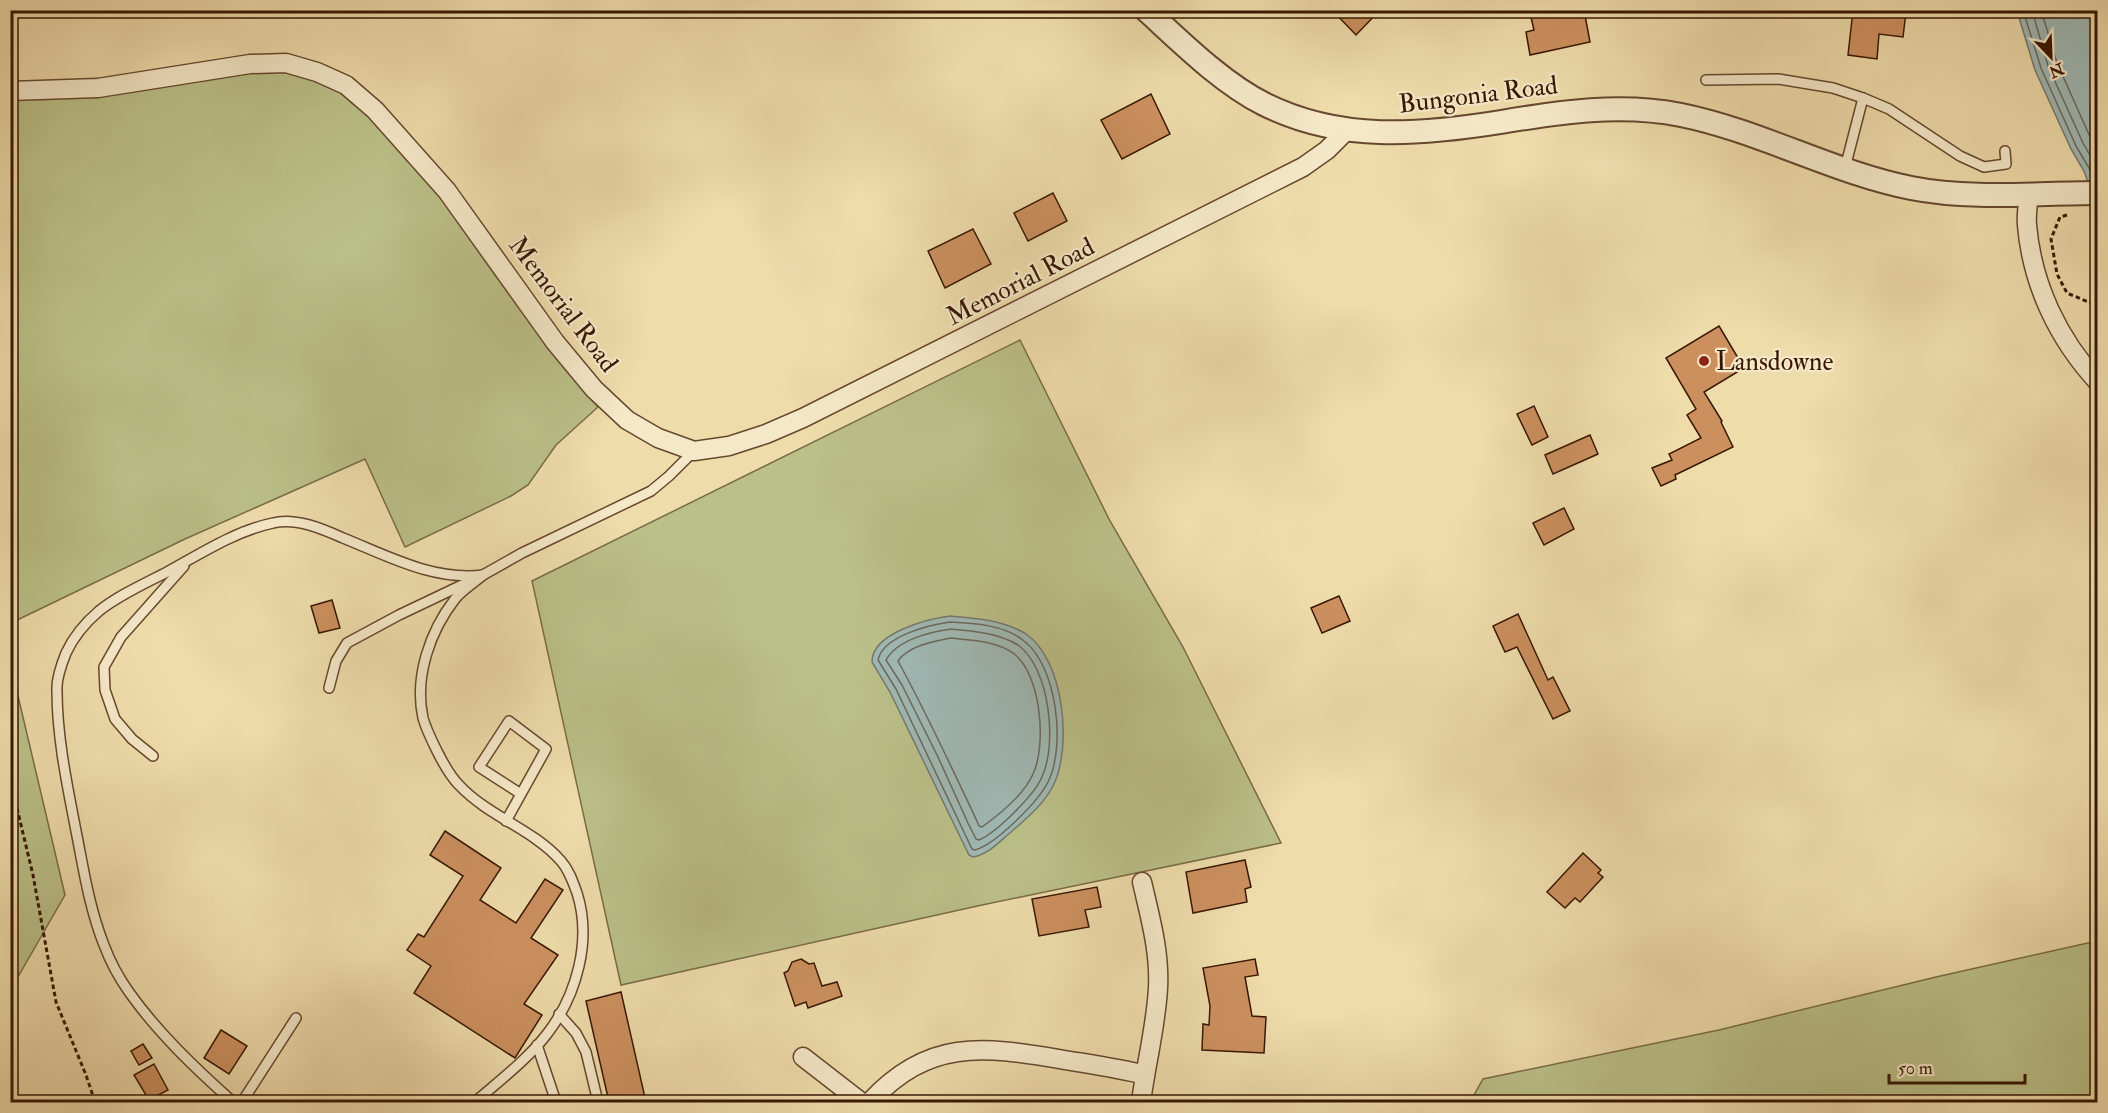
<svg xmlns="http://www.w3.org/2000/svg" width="2108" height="1113" font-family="'IM FELL Double Pica',serif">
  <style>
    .green { fill: #bbc088; stroke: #7a6c46; stroke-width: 1.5 }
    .water { fill: #9fb9b5; stroke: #76786e; stroke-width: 1.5 }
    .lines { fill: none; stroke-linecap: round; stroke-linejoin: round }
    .shore { stroke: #6c685c; stroke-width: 1.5 }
    .building { fill: #cc905f; stroke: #381704; stroke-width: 1.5 }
    .service-casing { stroke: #66482e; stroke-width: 12 }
    .minor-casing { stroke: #66482e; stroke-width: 21 }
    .tertiary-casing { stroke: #66482e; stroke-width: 26 }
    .path { stroke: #381704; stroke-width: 3; stroke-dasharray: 4.5 3; stroke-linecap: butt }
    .service { stroke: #f5e8c8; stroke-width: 9 }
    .minor { stroke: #f5e8c8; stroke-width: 18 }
    .tertiary { stroke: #f5e8c8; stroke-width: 22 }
    .poi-dot { fill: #8f2418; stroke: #f5e8c8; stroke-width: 2 }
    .labels { text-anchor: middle; stroke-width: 4.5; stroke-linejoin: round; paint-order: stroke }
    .street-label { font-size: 26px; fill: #381704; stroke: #f5e8c8 }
    .poi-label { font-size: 26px; fill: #381704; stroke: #f5e8c8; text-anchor: start }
  </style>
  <rect width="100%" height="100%" fill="#efdcab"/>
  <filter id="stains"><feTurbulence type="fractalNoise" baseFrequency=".00333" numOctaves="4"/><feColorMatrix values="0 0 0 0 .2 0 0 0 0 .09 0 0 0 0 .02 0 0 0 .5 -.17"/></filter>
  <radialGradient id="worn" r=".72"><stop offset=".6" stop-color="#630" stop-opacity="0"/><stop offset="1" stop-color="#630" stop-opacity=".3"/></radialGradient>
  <g class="green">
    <path d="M275 69 306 74 334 85 358 104 436 188 568 371 598 407 556 445 528 485 511 496 405 547 365 459 185 539 11 623V98Z"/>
    <path d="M1020 340 1110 521 1183 647 1281 843 982 905 621 985 532 581Z"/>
    <path d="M10 662 65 895 11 989H10Z"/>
    <path d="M2097 941V1102H1470L1483 1079 1719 1030 1936 977Z"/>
  </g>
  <g class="water">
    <path d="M2017 11H2097V208L2084 171 2071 149 2035 70Z"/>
    <path d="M950 616C975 618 1004 620 1026 634 1064 660 1072 745 1054 784 1045 803 1027 818 1011 832 999 842 989 854 973 857L969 855 967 851 890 692 872 662C872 633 927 619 950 616Z"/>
  </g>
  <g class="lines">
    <g class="shore">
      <path d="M2023 10 2041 68 2076 146 2089 168 2094 180"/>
      <path d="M2032 10 2048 66 2083 143 2098 169"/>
      <path d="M2041 10 2057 63 2091 139 2098 150"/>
      <path d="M950 622C974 623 1005 625 1024 641 1057 666 1066 746 1048 782 1038 802 996 844 975 850L972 849 896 689 878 660C883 636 929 625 950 622Z"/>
      <path d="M951 629C973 631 999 633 1018 645 1050 668 1058 746 1041 779 1033 796 996 833 979 840L976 839 968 823 938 757 902 685 886 660C897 640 929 632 951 629Z"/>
      <path d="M951 638C971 640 996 641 1013 653 1041 673 1047 745 1033 774 1024 795 1000 814 982 827L979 826 976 819C951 766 926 712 898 661 908 646 934 641 951 638Z"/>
    </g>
  </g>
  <g class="building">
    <path d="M1332 10H1380L1356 35Z"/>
    <path d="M1540 10H1547L1548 15 1567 10H1584L1590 42 1530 55 1526 32 1534 30 1530 13Z"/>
    <path d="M1853 10 1906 12 1903 37 1879 34 1877 59 1848 55Z"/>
    <path d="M1151 94 1170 134 1122 159 1101 120Z"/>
    <path d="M1053 193 1067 221 1028 241 1014 213Z"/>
    <path d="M973 229 991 264 945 288 928 251Z"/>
    <path d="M1719 326 1744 368 1704 392 1722 421 1721 422 1733 447 1675 475 1676 479 1661 486 1652 468 1672 460 1669 454 1701 438 1687 415 1696 409 1666 358Z"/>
    <path d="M1534 406 1548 437 1532 445 1517 414Z"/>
    <path d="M1590 435 1598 454 1553 474 1545 455Z"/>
    <path d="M1564 508 1574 529 1544 545 1533 523Z"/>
    <path d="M1339 596 1350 621 1322 633 1311 608Z"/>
    <path d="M332 600 340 628 319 633 311 606Z"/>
    <path d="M1518 614 1548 680 1553 677 1570 711 1553 719 1517 647 1505 652 1493 626Z"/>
    <path d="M445 831 501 868 480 900 516 923 545 879 563 890 531 938 558 955 524 1004 542 1015 515 1058 414 993 431 966 407 950 418 934 424 937 463 876 430 855Z"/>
    <path d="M1583 853 1601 870 1598 873 1603 877 1580 902 1575 898 1565 908 1547 892Z"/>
    <path d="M1245 860 1251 887 1245 889 1247 902 1193 913 1186 872Z"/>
    <path d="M1097 887 1101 907 1085 910 1089 927 1039 936 1032 899Z"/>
    <path d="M801 959 809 964 814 963 822 986 837 982 842 996 808 1008 806 1002 795 1006 784 973 788 971 792 962Z"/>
    <path d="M1255 959 1258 975 1245 977 1252 1016 1266 1017 1264 1053 1202 1050 1203 1024 1209 1025 1210 1006 1203 968Z"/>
    <path d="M621 992 646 1102H609L586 1001Z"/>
    <path d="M221 1030 247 1046 229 1074 204 1058Z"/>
    <path d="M143 1044 152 1058 139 1065 131 1051Z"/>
    <path d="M154 1064 168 1090 149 1100 134 1075Z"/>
  </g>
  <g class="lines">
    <defs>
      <g id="service">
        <path d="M1706 80 1778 79 1833 88 1863 98 1845 168"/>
        <path d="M1863 98 1889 109 1960 156 1984 167 2006 164 2005 151"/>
        <path d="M329 688 336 661 347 643 399 615 483 575 522 553 651 491 669 476 694 451"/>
        <path d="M153 756 132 739 115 719 105 690 104 667 121 637 184 566"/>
        <path d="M506 821 546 749 509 721 479 767 521 794"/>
        <path d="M559 1014 576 1033 586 1052 598 1102"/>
        <path d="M537 1045 556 1102"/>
        <path d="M233 1102C196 1069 158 1033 129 992 119 978 110 961 104 945 90 910 84 872 77 836 68 789 57 739 57 691 56 680 62 663 66 653 73 638 86 622 99 611 119 595 144 584 167 572 200 554 235 531 273 523 295 517 323 529 343 538 388 556 433 581 483 575"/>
        <path d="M242 1102 296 1018"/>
        <path d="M475 1102C499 1081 527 1060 547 1034 577 995 592 940 577 893 573 882 569 870 561 861 533 829 489 817 459 785 450 776 443 763 437 751 432 741 426 729 423 718 414 677 430 631 455 599 462 590 474 583 483 575"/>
      </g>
      <g id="minor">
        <path d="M10 91 98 88 250 64 286 63 317 72 346 85 375 110 447 191 555 342 594 389 627 420 658 438 694 451 729 446 766 434 803 418 1303 167 1327 150 1347 130"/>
        <path d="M2029 193C2028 204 2026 215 2027 225 2032 284 2058 339 2098 382"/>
        <path d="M803 1057 861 1102"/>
        <path d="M870 1102C928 1039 982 1046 1059 1059 1088 1064 1117 1068 1145 1075"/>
        <path d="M1141 1102C1146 1064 1156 1026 1158 988 1160 952 1150 917 1142 882"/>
      </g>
      <path id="tertiary" d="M1146 10C1181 42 1222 83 1264 104 1340 142 1419 135 1501 122 1560 112 1621 103 1681 115 1760 131 1832 172 1911 188 1972 200 2036 193 2098 193"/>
    </defs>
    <use href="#service" class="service-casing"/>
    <use href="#minor" class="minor-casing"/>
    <use href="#tertiary" class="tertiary-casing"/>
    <g class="path">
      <path d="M2067 215 2060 217 2051 239 2057 274 2067 293 2098 306"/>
      <path d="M10 779 33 875 56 1002 86 1075 95 1102"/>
    </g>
    <use href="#service" class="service"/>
    <use href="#minor" class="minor"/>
    <use href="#tertiary" class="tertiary"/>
  </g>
  <circle class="poi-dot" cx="1704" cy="361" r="6"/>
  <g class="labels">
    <g class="street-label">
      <text transform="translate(1478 94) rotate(-7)" y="9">Bungonia Road</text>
      <text transform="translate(1020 281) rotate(-27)" y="9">Memorial Road</text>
      <text transform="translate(564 304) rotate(53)" y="9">Memorial Road</text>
    </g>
    <g class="poi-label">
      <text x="1716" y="370">Lansdowne</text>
    </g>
  </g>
  <rect width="2108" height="1113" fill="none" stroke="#efdcab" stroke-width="36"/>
  <rect x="12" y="12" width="2084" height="1089" fill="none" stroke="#381704" stroke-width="3"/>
  <rect x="18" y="18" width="2072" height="1077" fill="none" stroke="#381704" stroke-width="1.5"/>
  <g transform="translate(2051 57) rotate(157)" stroke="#f5e8c8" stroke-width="4.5" paint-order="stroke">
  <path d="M0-4.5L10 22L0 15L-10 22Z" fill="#381704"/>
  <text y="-9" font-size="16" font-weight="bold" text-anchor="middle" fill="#381704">N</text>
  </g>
  <path d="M1889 1074v9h136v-9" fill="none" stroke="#381704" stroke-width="3"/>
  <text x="1898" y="1074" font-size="18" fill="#381704" stroke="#f5e8c8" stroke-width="4.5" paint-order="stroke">50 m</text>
  <rect width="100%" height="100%" filter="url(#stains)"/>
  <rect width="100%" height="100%" fill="url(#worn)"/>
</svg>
